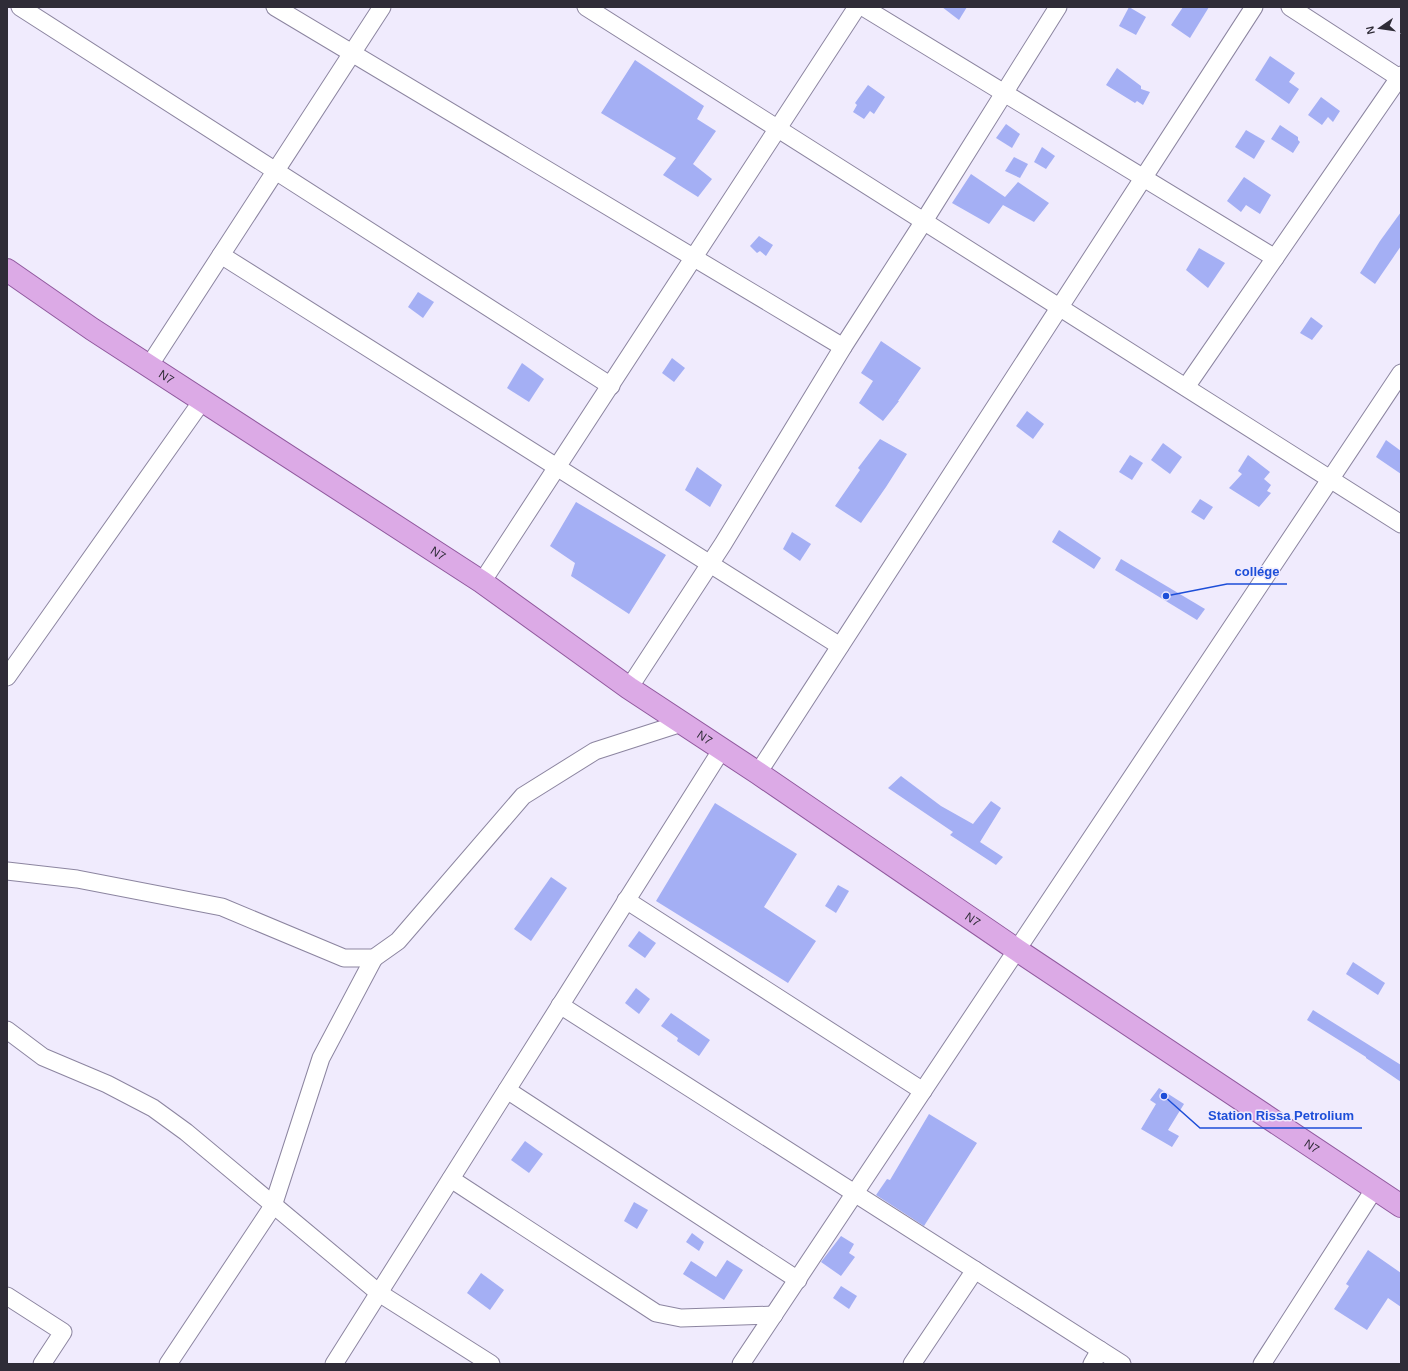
<svg xmlns="http://www.w3.org/2000/svg" width="1408" height="1371" font-family="Arial,sans-serif">
  <style>
    .building { fill: #a4aff4 }
    .lines { fill: none; stroke-linecap: round; stroke-linejoin: round }
    .minor-casing { stroke: #8c85a0; stroke-width: 19 }
    .major-casing { stroke: #90599e; stroke-width: 24 }
    .minor { stroke: #fff; stroke-width: 17 }
    .major { stroke: #dcaae6; stroke-width: 22 }
    .labels { text-anchor: middle; stroke-width: 3; stroke-linejoin: round; paint-order: stroke }
    .street-label { font-size: 12px; fill: #2f2c37; stroke: #f0ebfd }
    .leader { fill: none; stroke: #1d4ed8; stroke-width: 1.5 }
    .callout-dot { fill: #1d4ed8; stroke: #f0ebfd; stroke-width: 1.5 }
    .callout-label { font-size: 13px; text-anchor: middle; font-weight: bold; fill: #1d4ed8; stroke: #f0ebfd; stroke-width: 3; stroke-linejoin: round; paint-order: stroke }
  </style>
  <rect width="100%" height="100%" fill="#f0ebfd"/>
  <g class="building">
    <path d="M942 7H967L959 20Z"/>
    <path d="M1129 7 1146 17 1136 35 1119 26Z"/>
    <path d="M1183 7H1209L1190 38 1171 25Z"/>
    <path d="M1270 56 1295 73 1289 82 1299 89 1289 104 1255 80Z"/>
    <path d="M635 60 704 106 697 119 716 131 693 164 712 179 698 197 663 175 676 158 601 113Z"/>
    <path d="M1117 68 1141 86V89L1150 92 1143 105 1137 101 1135 103 1106 85Z"/>
    <path d="M868 85 885 97 874 114 870 111 864 119 853 112 857 105 855 103Z"/>
    <path d="M1321 97 1340 111 1333 122 1328 117 1322 125 1308 115Z"/>
    <path d="M1006 124 1020 134 1012 148 996 138Z"/>
    <path d="M1280 125 1298 137V140L1300 142 1293 153 1271 139Z"/>
    <path d="M1246 130 1265 141 1254 159 1235 147Z"/>
    <path d="M1042 147 1055 156 1046 169 1034 162Z"/>
    <path d="M1014 157 1028 164 1020 178 1005 171Z"/>
    <path d="M971 174 1005 197 1018 182 1049 203 1034 222 1003 205 989 224 952 203Z"/>
    <path d="M1244 177 1271 195 1260 214 1246 205 1241 212 1227 201Z"/>
    <path d="M1401 212V246L1375 284 1360 273 1380 241Z"/>
    <path d="M759 236 773 245 766 256 760 251 757 253 750 246Z"/>
    <path d="M1199 248 1225 263 1208 288 1186 270Z"/>
    <path d="M418 292 434 302 423 318 408 307Z"/>
    <path d="M1311 317 1323 326 1312 340 1300 333Z"/>
    <path d="M881 341 921 368 898 401H899L883 421 859 403 873 381 861 373Z"/>
    <path d="M672 358 685 368 674 382 662 373Z"/>
    <path d="M522 363 544 379 529 402 507 388Z"/>
    <path d="M1027 411 1044 424 1033 439 1016 426Z"/>
    <path d="M880 439 907 454 886 487 861 523 835 506 860 470 858 468Z"/>
    <path d="M1386 440 1401 451V474L1376 457Z"/>
    <path d="M1163 443 1182 457 1170 474 1151 460Z"/>
    <path d="M1130 455 1143 463 1132 480 1119 472Z"/>
    <path d="M1248 455 1270 472 1264 479 1271 485 1267 491 1271 493 1259 507 1229 488 1242 474 1238 471Z"/>
    <path d="M697 467 722 485 710 507 685 490Z"/>
    <path d="M1200 499 1213 507 1204 520 1191 512Z"/>
    <path d="M576 502 666 555 629 614 571 576 575 563 550 546Z"/>
    <path d="M1059 530 1101 558 1094 569 1052 542Z"/>
    <path d="M792 532 811 544 800 561 783 549Z"/>
    <path d="M1121 559 1205 609 1197 620 1115 570Z"/>
    <path d="M901 776 941 806 973 824 991 801 1001 808 980 842 1003 857 996 865 950 835 953 832 888 788Z"/>
    <path d="M715 803 797 854 764 907 816 941 788 983 656 901Z"/>
    <path d="M551 877 567 888 531 941 514 929Z"/>
    <path d="M838 885 849 891 836 913 825 906Z"/>
    <path d="M639 931 656 943 645 958 628 946Z"/>
    <path d="M1353 962 1385 983 1378 995 1346 974Z"/>
    <path d="M636 988 650 999 639 1014 625 1003Z"/>
    <path d="M1313 1010 1401 1065V1082L1366 1058V1057L1307 1020Z"/>
    <path d="M671 1013 710 1040 699 1056 677 1041 678 1038 661 1026Z"/>
    <path d="M1159 1088 1184 1104 1168 1130 1179 1136 1172 1147 1141 1129 1156 1104 1150 1100Z"/>
    <path d="M929 1114 977 1143 924 1226 876 1195 887 1179 890 1180Z"/>
    <path d="M525 1141 543 1154 529 1173 511 1160Z"/>
    <path d="M634 1202 648 1210 637 1229 624 1221Z"/>
    <path d="M692 1233 704 1242 699 1251 686 1242Z"/>
    <path d="M841 1236 854 1244 849 1253 855 1257 841 1276 821 1262Z"/>
    <path d="M1368 1250 1401 1273V1307L1388 1298 1367 1330 1334 1309 1349 1286 1346 1284Z"/>
    <path d="M727 1260 743 1270 724 1300 683 1274 691 1261 716 1277Z"/>
    <path d="M481 1273 504 1290 490 1310 467 1293Z"/>
    <path d="M841 1286 857 1296 849 1309 833 1298Z"/>
  </g>
  <g class="lines">
    <defs>
      <g id="minor">
        <path d="M20 7 611 386"/>
        <path d="M275 7 843 347"/>
        <path d="M586 7 1401 524"/>
        <path d="M863 7 1275 258"/>
        <path d="M1290 7 1401 79"/>
        <path d="M221 255 840 646"/>
        <path d="M149 366 382 7"/>
        <path d="M1186 387 1401 75"/>
        <path d="M482 582 857 7"/>
        <path d="M7 677 202 401"/>
        <path d="M629 688 723 544 843 347 924 221 1058 7"/>
        <path d="M758 773 1254 7"/>
        <path d="M7 871 77 879 222 907 344 958H374L398 941 523 796 595 751 682 723"/>
        <path d="M626 900 923 1091"/>
        <path d="M560 1005 1122 1364"/>
        <path d="M7 1030 43 1057 107 1084 153 1108 186 1132 379 1293 491 1364"/>
        <path d="M507 1090 798 1280"/>
        <path d="M451 1179 656 1313 681 1318 774 1315"/>
        <path d="M7 1296 63 1332 42 1364"/>
        <path d="M168 1364 273 1206 321 1058 374 958"/>
        <path d="M334 1364 722 749"/>
        <path d="M741 1364 1401 373"/>
        <path d="M912 1364 975 1270"/>
        <path d="M1092 1364 1100 1350"/>
        <path d="M1262 1364 1375 1188"/>
      </g>
      <g id="major">
        <path id="s1" d="M7 270 92 329 482 582 629 688 758 773 1017 950 1401 1206"/>
      </g>
    </defs>
    <use href="#minor" class="minor-casing"/>
    <use href="#major" class="major-casing"/>
    <use href="#minor" class="minor"/>
    <use href="#major" class="major"/>
  </g>
  <g class="labels">
    <g class="street-label">
      <text dy="4" stroke="none"><textPath href="#s1" startOffset="192">N7</textPath></text>
      <text dy="4" stroke="none"><textPath href="#s1" startOffset="516">N7</textPath></text>
      <text dy="4" stroke="none"><textPath href="#s1" startOffset="840">N7</textPath></text>
      <text dy="4" stroke="none"><textPath href="#s1" startOffset="1164">N7</textPath></text>
      <text dy="4" stroke="none"><textPath href="#s1" startOffset="1572">N7</textPath></text>
    </g>
  </g>
  <path class="leader" d="M1166 596L1227 584H1287M1164 1096L1200 1128H1362"/>
  <g class="callout-dot">
    <circle cx="1166" cy="596" r="4"/>
    <circle cx="1164" cy="1096" r="4"/>
  </g>
  <g class="callout-label">
    <text x="1257" y="576">collége</text>
    <text x="1281" y="1120">Station Rissa Petrolium</text>
  </g>
  <rect width="1408" height="1371" fill="none" stroke="#2f2c37" stroke-width="16"/>
  <g transform="translate(1380 28) rotate(257)" stroke="#f0ebfd" stroke-width="3" paint-order="stroke">
  <path d="M0-3L7 15L0 10L-7 15Z" fill="#2f2c37"/>
  <text y="-6" font-size="11" font-weight="bold" text-anchor="middle" fill="#2f2c37">N</text>
  </g>
</svg>
